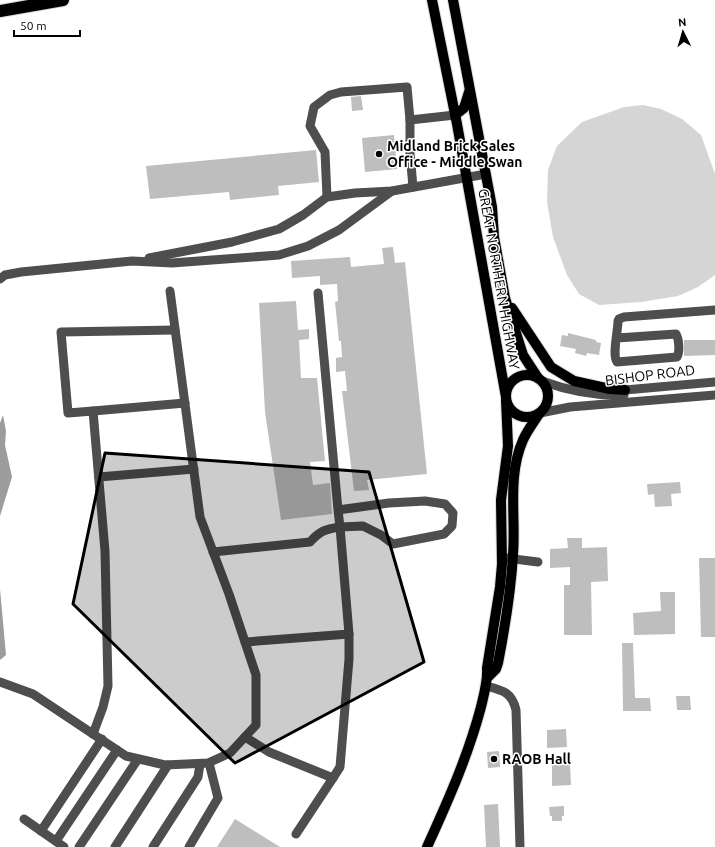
<svg xmlns="http://www.w3.org/2000/svg" width="715" height="847" font-family="Ubuntu,sans-serif">
  <style>
    .green { fill: #d5d5d5 }
    .water { fill: #9c9c9c }
    .building { fill: #bebebe }
    .lines { fill: none; stroke-linecap: round; stroke-linejoin: round }
    .major-casing { stroke: #dbdbdb; stroke-width: 12 }
    .highway-casing { stroke: #dbdbdb; stroke-width: 14 }
    .minor { stroke: #4e4e4e; stroke-width: 9 }
    .major { stroke: #000; stroke-width: 10 }
    .highway { stroke: #000; stroke-width: 12 }
    .marked { fill: #000; fill-opacity: 0.2; stroke: #000; stroke-width: 3; stroke-linejoin: round }
    .poi-dot { fill: #000; stroke: #fff; stroke-width: 1.5 }
    .labels { text-anchor: middle; stroke-width: 3; stroke-linejoin: round; paint-order: stroke }
    .poi-label { font-size: 14px; font-weight: bold; fill: #000; stroke: #fff; text-anchor: start }
    .street-label { font-size: 14px; fill: #000; stroke: #fff }
  </style>
  <rect width="100%" height="100%" fill="#fff"/>
  <path class="green" d="M643 105 661 109 682 119 701 135 715 174V275L698 287 678 296 641 302 599 305 579 294 567 275 553 237 547 202 548 170 557 146 582 122 624 107Z"/>
  <g class="water">
    <path d="M3 415 6 431 5 445 12 477 0 516V423Z"/>
    <path d="M0 589 6 655 0 660Z"/>
  </g>
  <g class="building">
    <path d="M361 96 363 110 352 111 351 97Z"/>
    <path d="M394 135 397 169 365 172 362 138Z"/>
    <path d="M316 150 319 182 278 186 279 195 230 200 229 192 150 199 146 166Z"/>
    <path d="M393 247 395 263 405 262 427 474 367 480 369 490 354 491 342 391H347L345 371 336 372V358L342 357 341 341H339L335 302 338 301 337 284 320 285V276L292 278 291 261 350 257 351 267 384 264 382 248Z"/>
    <path d="M296 301 298 330 309 329V339L299 340 301 378H317L325 461 310 462 313 485 330 483 332 514 281 520 265 412 259 303Z"/>
    <path d="M568 333 596 340V342L601 343 599 355 587 353 586 356 575 353 576 349 560 346 562 335 568 336Z"/>
    <path d="M684 340H715V355L684 356Z"/>
    <path d="M680 482 681 493 671 494 672 506 655 507 654 494 648 495 647 484Z"/>
    <path d="M567 538H582V548L607 547 608 581 591 582 592 635H564V585H570V567L550 568V549L568 548Z"/>
    <path d="M699 558H715V637H701Z"/>
    <path d="M660 592H675V634L634 635 633 613 661 611Z"/>
    <path d="M622 643H633L635 698H650L651 711H623Z"/>
    <path d="M676 696H690L691 710H677Z"/>
    <path d="M566 729 567 747 547 748V730Z"/>
    <path d="M499 751 500 767 488 768 487 752Z"/>
    <path d="M570 764 571 785 552 786V765Z"/>
    <path d="M498 804 500 847H486L484 805Z"/>
    <path d="M564 806V816H562V821H552V816H550L549 807Z"/>
    <path d="M235 819 280 847H217Z"/>
  </g>
  <g class="lines">
    <defs>
      <g id="major">
        <path d="M432 0 457 124 506 397"/>
        <path d="M453 0 492 207 494 237 505 298 523 355 538 378"/>
        <path d="M455 115 464 108 469 92"/>
        <path d="M512 308 551 367 574 381 610 389 625 390"/>
        <circle cx="527" cy="396" r="21"/>
        <path d="M488 677 496 669 498 663C505 627 511 591 513 554 516 517 507 476 523 440 527 431 533 423 539 414"/>
        <path d="M427 847C448 801 468 756 481 707 484 694 488 681 487 668L500 587 502 564 501 500 508 446 506 400"/>
      </g>
      <path id="highway" d="M0 11 63 0"/>
    </defs>
    <use href="#major" class="major-casing"/>
    <use href="#highway" class="highway-casing"/>
    <g class="minor">
      <path d="M413 187 410 153V120L455 115"/>
      <path d="M327 197 325 152 310 126 314 107 330 95 341 92 407 87 410 120"/>
      <path d="M149 258 232 242 279 229 303 215 327 197 355 193 392 191 486 174"/>
      <path d="M0 279 5 275 21 272 132 261 172 263 279 255 308 246 339 230 392 191"/>
      <path d="M318 293 338 510 340 527 363 526 381 535 393 544 444 534 452 526 453 513 445 504 425 501 389 503 338 510"/>
      <path d="M617 338 676 334C679 339 680 352 677 357L617 362C612 355 618 331 618 321L619 319 624 317 715 310"/>
      <path d="M542 381C569 391 595 396 624 395L625 390 715 382"/>
      <path d="M93 411 185 403"/>
      <path d="M540 413 570 407 715 395"/>
      <path d="M99 477 194 469"/>
      <path d="M213 552 310 542C320 531 325 529 340 527L349 634 245 642"/>
      <path d="M506 558 538 562"/>
      <path d="M0 682 33 694 126 756 165 765 208 763 230 753 256 725V675L229 594 200 517 170 291"/>
      <path d="M486 686C502 690 512 692 516 710L520 847"/>
      <path d="M93 734 103 707 108 686 105 551 93 411 68 413 61 332 175 330"/>
      <path d="M245 737 269 752 333 778 296 834"/>
      <path d="M333 778 340 767 349 659V634"/>
      <path d="M24 819 64 847"/>
      <path d="M41 831 102 739"/>
      <path d="M56 841 117 750"/>
      <path d="M79 847 138 759"/>
      <path d="M115 847 168 765"/>
      <path d="M153 847 198 777 200 764"/>
      <path d="M189 847 218 798 209 763"/>
    </g>
    <use href="#major" class="major"/>
    <use href="#highway" class="highway"/>
  </g>
  <path class="marked" d="M105 453 369 472 424 662 235 763 73 604Z"/>
  <g class="poi-dot">
    <circle cx="379" cy="154" r="4"/>
    <circle cx="494" cy="759" r="4"/>
  </g>
  <g class="labels">
    <g class="poi-label">
      <text x="387" y="151">Midland Brick Sales<tspan x="387" dy="16">Office - Middle Swan</tspan></text>
      <text x="502" y="764">RAOB Hall</text>
    </g>
    <g class="street-label">
      <text transform="translate(499 279) rotate(80)" y="5">GREAT NORTHERN HIGHWAY</text>
      <text transform="translate(650 375) rotate(-7)" y="5">BISHOP ROAD</text>
    </g>
  </g>
  <g transform="translate(683 32) rotate(355)" stroke="#ffffff" stroke-width="3" paint-order="stroke">
  <path d="M0-3L7 15L0 10L-7 15Z" fill="#000000"/>
  <text y="-6" font-size="11" font-weight="bold" text-anchor="middle" fill="#000000">N</text>
  </g>
  <path d="M14 30v6h66v-6" fill="none" stroke="#000000" stroke-width="2"/>
  <text x="20" y="30" font-size="12" fill="#000000" stroke="#ffffff" stroke-width="3" paint-order="stroke">50 m</text>
</svg>
